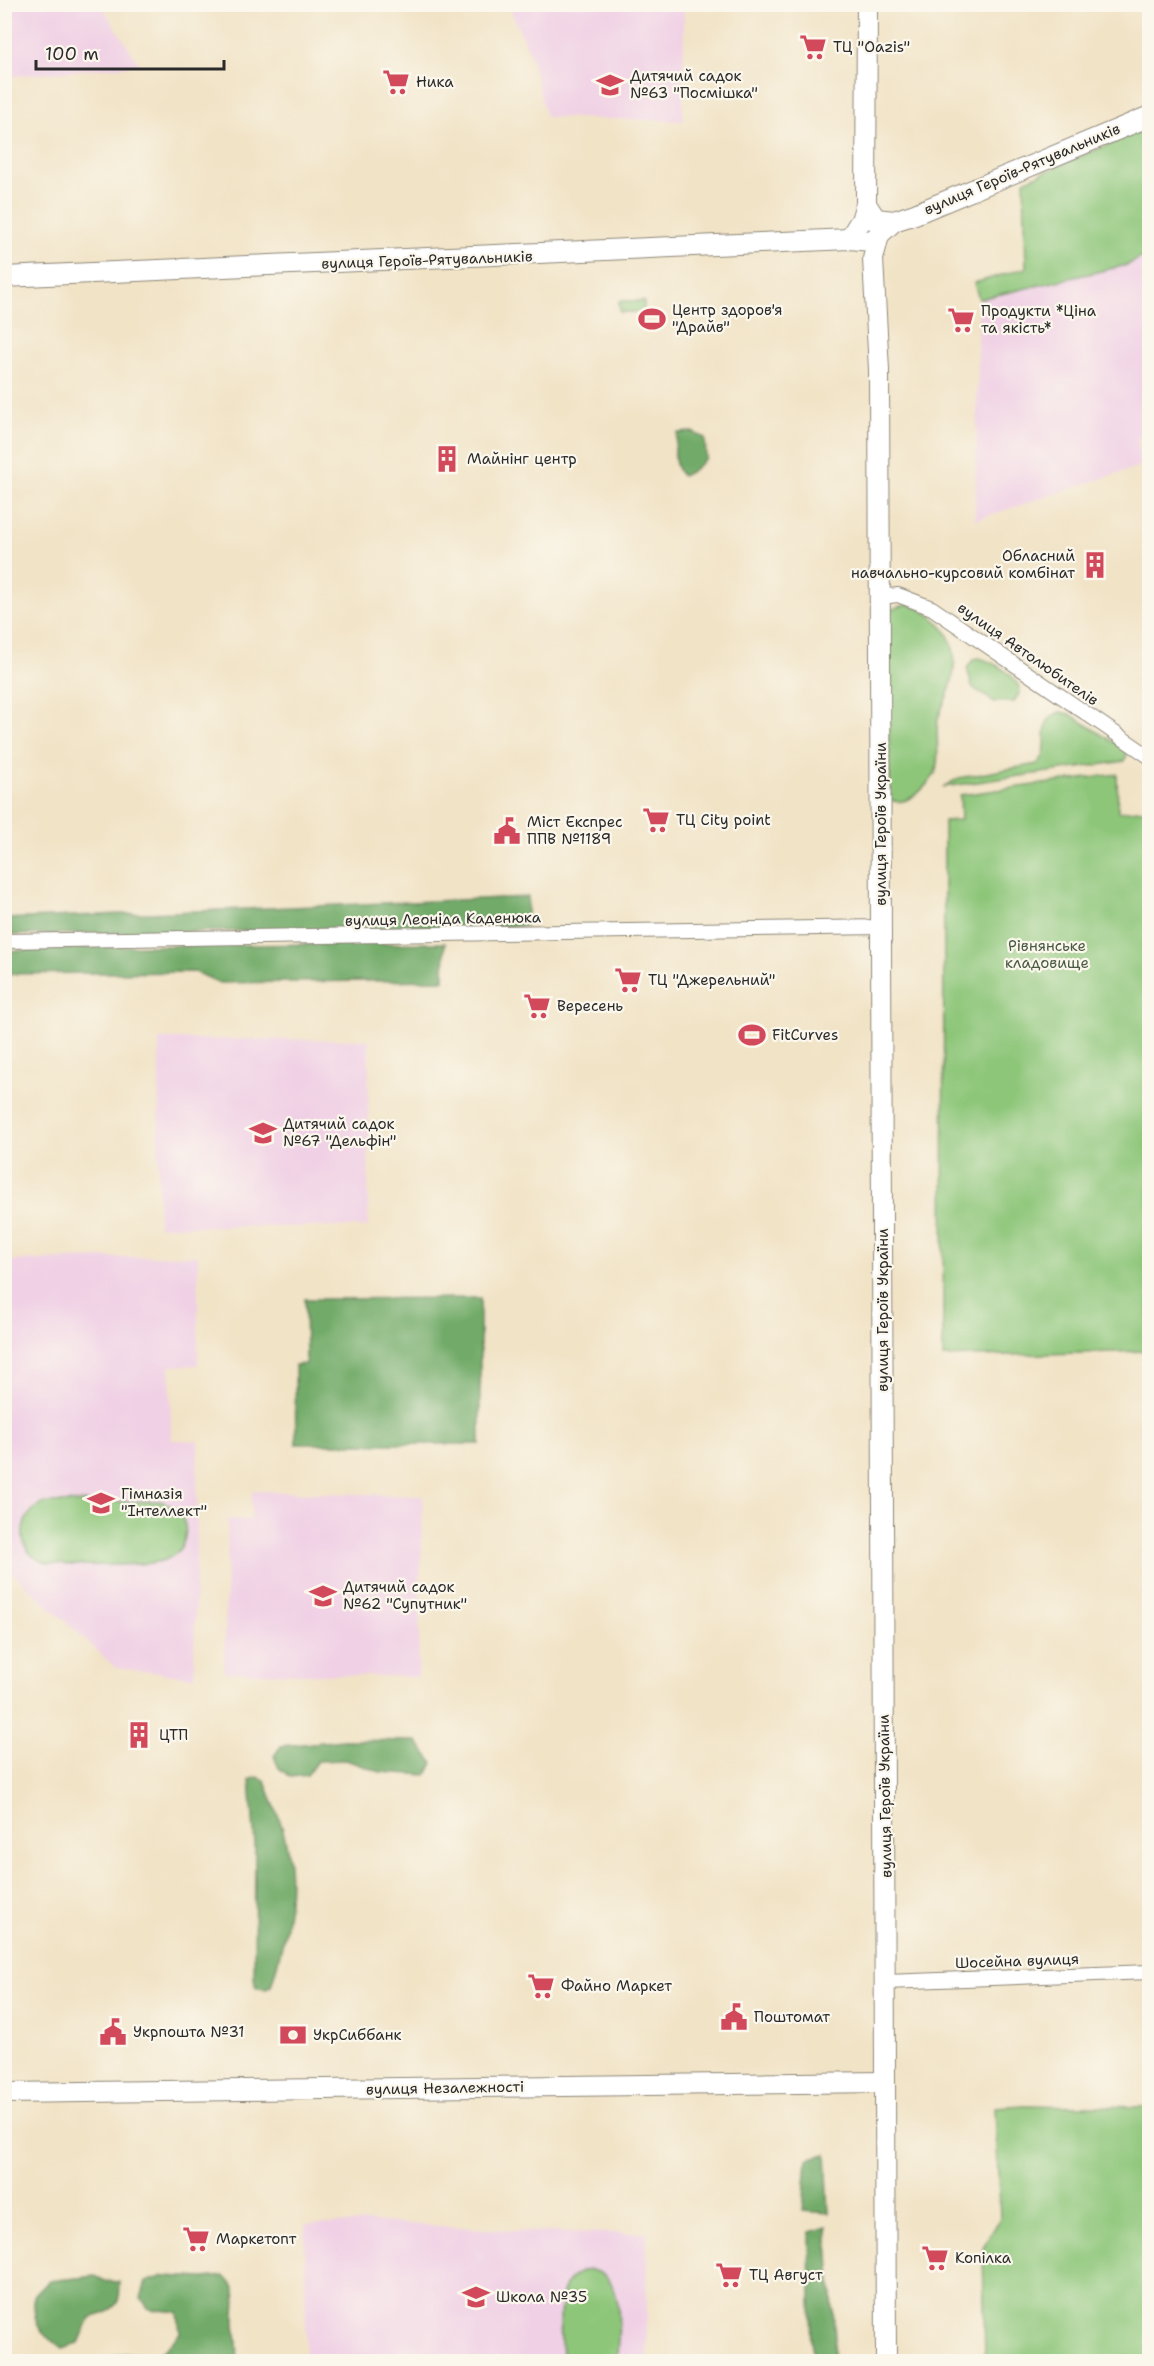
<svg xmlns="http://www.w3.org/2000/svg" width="1154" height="2366" font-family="'Shantell Sans',sans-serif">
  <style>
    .built { fill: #f0d0e5 }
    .green { fill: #8dc679; stroke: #5c7852; stroke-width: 1.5 }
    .forest { fill: #72ab69; stroke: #4e6b4a; stroke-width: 1.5 }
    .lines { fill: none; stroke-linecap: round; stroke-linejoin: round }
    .street-casing { stroke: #8e8778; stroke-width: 16 }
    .secondary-casing { stroke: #8e8778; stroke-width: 22 }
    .street { stroke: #fff; stroke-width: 14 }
    .secondary { stroke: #fff; stroke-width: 20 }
    .labels { text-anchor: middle; stroke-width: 4.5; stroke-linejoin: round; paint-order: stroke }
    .poi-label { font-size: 15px; fill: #2b2b2b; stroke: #fbf7ec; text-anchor: start }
    .street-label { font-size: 15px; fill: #2b2b2b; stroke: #fbf7ec }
    .park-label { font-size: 15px; fill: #485a42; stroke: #fbf7ec }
  </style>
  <rect width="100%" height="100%" fill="#fbf7ec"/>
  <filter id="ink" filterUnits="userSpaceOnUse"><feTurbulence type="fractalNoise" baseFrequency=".0167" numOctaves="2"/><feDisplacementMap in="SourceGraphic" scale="12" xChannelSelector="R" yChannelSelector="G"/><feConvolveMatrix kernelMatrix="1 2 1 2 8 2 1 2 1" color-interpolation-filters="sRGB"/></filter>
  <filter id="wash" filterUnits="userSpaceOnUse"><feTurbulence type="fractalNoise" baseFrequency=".008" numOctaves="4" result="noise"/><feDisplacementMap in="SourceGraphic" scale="24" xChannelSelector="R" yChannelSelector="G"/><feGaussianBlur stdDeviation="1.35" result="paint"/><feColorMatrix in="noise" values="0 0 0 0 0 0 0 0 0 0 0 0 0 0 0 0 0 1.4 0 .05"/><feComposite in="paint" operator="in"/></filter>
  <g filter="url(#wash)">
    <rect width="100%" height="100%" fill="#f1e3c6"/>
    <g class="built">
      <path d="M5 4 101 5 140 65 5 77Z"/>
      <path d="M508 5H684L683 121 546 117 530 54Z"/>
      <path d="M1149 254 1150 435 1138 438 1140 466 975 520 979 299 1127 265Z"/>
      <path d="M159 1039 369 1040 368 1227 158 1226Z"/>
      <path d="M198 1255V1365L170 1366 171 1440 198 1441 194 1677 116 1668 5 1566 4 1261Z"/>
      <path d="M252 1491 423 1496 418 1677 224 1672 228 1519 251 1520Z"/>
      <path d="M377 2222 535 2232 647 2233V2361H306L305 2225Z"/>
    </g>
    <g class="green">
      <path d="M1149 127V254L1127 265 979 299 974 283 1026 268 1024 181Z"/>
      <path d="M619 301H644V312H620Z"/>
      <path d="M908 604C947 619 963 647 950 688 947 699 941 708 938 719 935 737 941 757 935 774 926 787 906 809 889 799V610Z"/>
      <path d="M979 658C993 662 1019 675 1020 692L1014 702H994L972 687 967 668 974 659Z"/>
      <path d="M1060 712 1070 714 1124 749 1127 754 1125 761 943 787 959 778 1037 764C1055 750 1033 721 1060 712Z"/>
      <path d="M1117 774 1118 812 1149 809V1351L943 1357 944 821 961 820 960 795Z"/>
      <path d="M160 1501C172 1504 182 1512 185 1525 188 1539 180 1554 167 1559 151 1567 67 1566 47 1563 15 1555 15 1514 45 1503Z"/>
      <path d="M1024 2105 1149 2107V2361H985L983 2247 1000 2219 995 2107Z"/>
      <path d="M590 2270C629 2275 617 2333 617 2361H562C562 2333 549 2273 590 2270Z"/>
    </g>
    <g class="forest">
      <path d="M692 432 705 438 706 458 694 470 682 476C672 464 674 448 678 433Z"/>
      <path d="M528 897 526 926 5 935 4 919Z"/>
      <path d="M445 943 444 980 220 983 195 972 5 974V951L135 946Z"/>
      <path d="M480 1298V1444H296L295 1365 306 1364 305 1299Z"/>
      <path d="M344 1740 417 1741 433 1763 427 1775 380 1772 346 1760 317 1761 307 1775 291 1777 279 1768 274 1756 281 1746Z"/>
      <path d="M257 1777 265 1780C270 1796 277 1811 282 1827 298 1880 287 1935 271 1986L266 1989 257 1988 254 1979 255 1845 250 1780Z"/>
      <path d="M826 2154 829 2213 803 2211 807 2159Z"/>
      <path d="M827 2227 835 2338 833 2361H812L810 2232Z"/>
      <path d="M95 2276 105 2281 120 2282 119 2302 106 2313 90 2318 79 2343 63 2348C38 2334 33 2324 34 2296L49 2281Z"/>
      <path d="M164 2276 204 2278 224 2276C242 2290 234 2303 235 2323 236 2337 239 2348 237 2361H107C127 2346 144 2359 159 2353 168 2349 174 2340 180 2333L178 2312 149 2309 141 2298 146 2282Z"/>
    </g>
  </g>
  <g filter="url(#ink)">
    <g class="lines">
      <defs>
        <g id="street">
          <path d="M880 597 898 595 932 608 1150 757"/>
          <path d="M4 941 882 927"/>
          <path d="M886 1982 1150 1972"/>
        </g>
        <g id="secondary">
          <path d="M866 204 881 227 873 259 879 370 886 2362"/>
          <path d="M862 217 866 204 867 4"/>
          <path d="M849 239 859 223 867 218 894 221 915 214 1150 116"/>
          <path d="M4 277 849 239 872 241 894 221"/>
          <path d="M4 2093 885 2082"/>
        </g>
      </defs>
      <use href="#street" class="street-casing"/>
      <use href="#secondary" class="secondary-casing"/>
      <use href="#street" class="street"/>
      <use href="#secondary" class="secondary"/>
    </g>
  </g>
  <defs>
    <symbol id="supermarket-bare" viewBox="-9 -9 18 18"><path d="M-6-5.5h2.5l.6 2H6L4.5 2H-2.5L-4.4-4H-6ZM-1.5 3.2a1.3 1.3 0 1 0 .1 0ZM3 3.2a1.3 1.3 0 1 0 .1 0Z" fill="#d1495b" stroke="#fbf7ec" stroke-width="2.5" paint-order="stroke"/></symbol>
    <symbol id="school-bare" viewBox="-9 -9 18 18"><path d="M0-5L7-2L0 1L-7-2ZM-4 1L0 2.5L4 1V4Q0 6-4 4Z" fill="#d1495b" stroke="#fbf7ec" stroke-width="2.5" paint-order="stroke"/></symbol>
    <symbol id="stadium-bare" viewBox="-9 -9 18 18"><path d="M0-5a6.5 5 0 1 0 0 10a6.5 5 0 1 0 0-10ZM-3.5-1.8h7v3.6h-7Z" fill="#d1495b" stroke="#fbf7ec" stroke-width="2.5" paint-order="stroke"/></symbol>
    <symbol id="building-bare" viewBox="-9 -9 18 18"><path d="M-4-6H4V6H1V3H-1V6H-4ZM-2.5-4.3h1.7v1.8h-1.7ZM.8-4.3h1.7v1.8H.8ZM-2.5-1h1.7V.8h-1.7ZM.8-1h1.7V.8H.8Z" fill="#d1495b" stroke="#fbf7ec" stroke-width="2.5" paint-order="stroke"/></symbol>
    <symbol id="civic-bare" viewBox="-9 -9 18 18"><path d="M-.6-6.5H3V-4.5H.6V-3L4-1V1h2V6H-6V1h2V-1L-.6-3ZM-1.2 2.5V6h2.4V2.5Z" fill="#d1495b" stroke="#fbf7ec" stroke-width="2.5" paint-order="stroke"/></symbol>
    <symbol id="bank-bare" viewBox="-9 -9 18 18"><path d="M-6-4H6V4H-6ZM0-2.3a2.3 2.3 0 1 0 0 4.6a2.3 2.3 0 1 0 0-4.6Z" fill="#d1495b" stroke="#fbf7ec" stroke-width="2.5" paint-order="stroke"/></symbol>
  </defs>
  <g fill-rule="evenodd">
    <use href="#supermarket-bare" x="794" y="28" width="38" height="38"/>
    <use href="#supermarket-bare" x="377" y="63" width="38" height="38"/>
    <use href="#school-bare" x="591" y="66" width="38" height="38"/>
    <use href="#stadium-bare" x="633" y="300" width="38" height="38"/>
    <use href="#supermarket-bare" x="942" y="301" width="38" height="38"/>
    <use href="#building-bare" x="428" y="440" width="38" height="38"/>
    <use href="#building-bare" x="1076" y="546" width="38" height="38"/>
    <use href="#supermarket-bare" x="637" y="801" width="38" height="38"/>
    <use href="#civic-bare" x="488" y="812" width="38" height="38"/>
    <use href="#supermarket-bare" x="609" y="961" width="38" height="38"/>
    <use href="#supermarket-bare" x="518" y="987" width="38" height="38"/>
    <use href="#stadium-bare" x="733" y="1016" width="38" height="38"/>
    <use href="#school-bare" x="244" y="1114" width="38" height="38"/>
    <use href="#school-bare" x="82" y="1484" width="38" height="38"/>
    <use href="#school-bare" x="304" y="1577" width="38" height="38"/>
    <use href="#building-bare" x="120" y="1716" width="38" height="38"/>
    <use href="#supermarket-bare" x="522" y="1967" width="38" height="38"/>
    <use href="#civic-bare" x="715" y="1998" width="38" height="38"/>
    <use href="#civic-bare" x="94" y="2013" width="38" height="38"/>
    <use href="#bank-bare" x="274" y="2016" width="38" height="38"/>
    <use href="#supermarket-bare" x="177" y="2220" width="38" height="38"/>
    <use href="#supermarket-bare" x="916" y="2239" width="38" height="38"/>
    <use href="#supermarket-bare" x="710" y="2256" width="38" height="38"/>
    <use href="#school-bare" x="457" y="2278" width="38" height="38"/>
  </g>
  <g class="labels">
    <g class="poi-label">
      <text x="833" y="52">ТЦ "Oazis"</text>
      <text x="630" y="81">Дитячий садок<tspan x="630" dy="17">№63 "Посмішка"</tspan></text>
      <text x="416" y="87">Ника</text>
      <text x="672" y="315">Центр здоров'я<tspan x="672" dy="17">"Драйв"</tspan></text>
      <text x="981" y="316">Продукти *Ціна<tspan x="981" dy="17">та якість*</tspan></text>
      <text x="467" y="464">Майнінг центр</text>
      <text x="1075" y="561" text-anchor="end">Обласний<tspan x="1075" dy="17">навчально-курсовий комбінат</tspan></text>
      <text x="676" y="825">ТЦ City point</text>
      <text x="527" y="827">Міст Експрес<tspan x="527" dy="17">ППВ №1189</tspan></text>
      <text x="648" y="985">ТЦ "Джерельний"</text>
      <text x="557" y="1011">Вересень</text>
      <text x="772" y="1040">FitCurves</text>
      <text x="283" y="1129">Дитячий садок<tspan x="283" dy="17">№67 "Дельфін"</tspan></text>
      <text x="121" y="1499">Гімназія<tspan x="121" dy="17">"Інтеллект"</tspan></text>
      <text x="343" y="1592">Дитячий садок<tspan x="343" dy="17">№62 "Супутник"</tspan></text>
      <text x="159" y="1740">ЦТП</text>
      <text x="561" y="1991">Файно Маркет</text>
      <text x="754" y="2022">Поштомат</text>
      <text x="133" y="2037">Укрпошта №31</text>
      <text x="313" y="2040">УкрСиббанк</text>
      <text x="216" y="2244">Маркетопт</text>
      <text x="955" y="2263">Копілка</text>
      <text x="749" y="2280">ТЦ Август</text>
      <text x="496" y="2302">Школа №35</text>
    </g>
    <g class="street-label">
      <text transform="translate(1022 169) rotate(-23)" y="5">вулиця Героїв-Рятувальників</text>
      <text transform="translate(427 260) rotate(-2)" y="5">вулиця Героїв-Рятувальників</text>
      <text transform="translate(1028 654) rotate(35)" y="5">вулиця Автолюбителів</text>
      <text transform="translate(881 824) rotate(-90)" y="5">вулиця Героїв України</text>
      <text transform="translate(443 919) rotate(-1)" y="5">вулиця Леоніда Каденюка</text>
      <text transform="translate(883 1310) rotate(-90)" y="5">вулиця Героїв України</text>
      <text transform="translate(885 1796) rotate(-91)" y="5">вулиця Героїв України</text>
      <text transform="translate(1017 1961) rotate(-2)" y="5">Шосейна вулиця</text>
      <text transform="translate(445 2088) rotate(-1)" y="5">вулиця Незалежності</text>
    </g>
    <g class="park-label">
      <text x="1047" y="951">Рівнянське<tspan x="1047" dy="17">кладовище</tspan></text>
    </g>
  </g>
  <rect width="1154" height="2366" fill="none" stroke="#fbf7ec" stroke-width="24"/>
  <path d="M36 60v9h188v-9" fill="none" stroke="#2b2b2b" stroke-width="3"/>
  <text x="45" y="60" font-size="18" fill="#2b2b2b" stroke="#fbf7ec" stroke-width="4.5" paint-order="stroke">100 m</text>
</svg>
